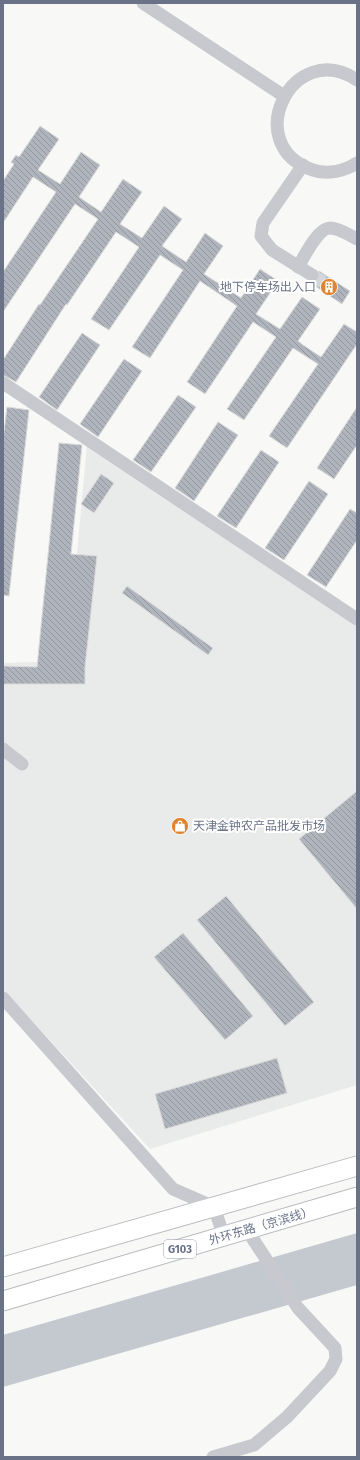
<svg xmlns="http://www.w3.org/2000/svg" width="360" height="1460" font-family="'Fira Sans','Noto Sans SC',sans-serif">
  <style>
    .built { fill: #e9eaea }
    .water { fill: #c4c9d0 }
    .building { fill: url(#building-back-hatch); stroke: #dadbd9 }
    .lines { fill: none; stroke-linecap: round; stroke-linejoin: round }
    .minor-tunnel { stroke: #d4d7db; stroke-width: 13; stroke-dasharray: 13 6; stroke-linecap: butt }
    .highway-casing { stroke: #b8babe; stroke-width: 21 }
    .minor { stroke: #c7c9ce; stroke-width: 13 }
    .highway { stroke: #fff; stroke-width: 19 }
    .labels { text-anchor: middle; stroke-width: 4; stroke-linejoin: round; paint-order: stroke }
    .shield { fill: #fff; stroke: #969cab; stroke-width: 1 }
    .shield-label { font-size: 11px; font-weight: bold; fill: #697287 }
    .poi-label { font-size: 12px; fill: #697287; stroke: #fff; text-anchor: end }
    .street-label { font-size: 12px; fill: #697287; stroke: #fff }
  </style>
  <defs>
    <pattern id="building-back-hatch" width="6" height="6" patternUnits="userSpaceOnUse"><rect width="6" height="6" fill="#b0b4bd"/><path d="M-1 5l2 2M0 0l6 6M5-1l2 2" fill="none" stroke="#93979f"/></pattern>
  </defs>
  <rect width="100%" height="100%" fill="#f8f9f7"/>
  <path class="built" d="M87 445 357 625V1085L150 1149 3 989V663L67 661Z"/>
  <path class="water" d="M357 1233V1285L3 1387V1335Z"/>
  <g class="building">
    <path d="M40 126 59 139 38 170 60 184 81 152 100 165 79 197 101 212 123 179 142 192 120 224 142 238 164 206 182 219 162 246 186 262 205 233 223 246 204 274 241 298 260 269 278 281 256 314 280 329 302 297 320 309 298 341 303 345 321 357 344 324 357 332V344L287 448 269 436 318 364 293 348 244 420 227 409 276 337 253 322 205 394 187 382 237 306 200 281 150 358 132 347 183 270 160 255 109 330 91 319 139 247 116 232 67 305 66 304 16 382 3 375V360L39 304 40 305 98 219 75 204 3 312V272L56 192 33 177 3 223V181L14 164 11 162 16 155 19 157Z"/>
    <path d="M319 271 350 291 342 304 309 282H315L319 280 320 276Z"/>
    <path d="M82 333 100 345 57 410 39 397Z"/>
    <path d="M124 359 142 371 98 437 80 424Z"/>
    <path d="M178 395 196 407 151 472 133 460Z"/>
    <path d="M7 407 29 410 9 596 3 595V440Z"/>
    <path d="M357 407V445L334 479 317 468Z"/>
    <path d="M218 422 238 435 194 501 175 488Z"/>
    <path d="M59 443 82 445 71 554 97 556 85 667V684H3V666L37 667Z"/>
    <path d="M261 450 279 462 236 528 217 516Z"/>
    <path d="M101 474 114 483 94 513 81 504Z"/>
    <path d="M309 481 328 494 284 560 265 548Z"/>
    <path d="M350 509 357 513V540L326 587 307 575Z"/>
    <path d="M127 586 213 648 208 655 122 593Z"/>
    <path d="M357 791V909L299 839Z"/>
    <path d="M226 896 314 1002 285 1026 197 920Z"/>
    <path d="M183 933 253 1016 225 1040 154 957Z"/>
    <path d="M277 1058 287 1093 165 1129 155 1094Z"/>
  </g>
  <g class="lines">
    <path class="minor-tunnel" d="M312 275 330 287"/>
    <defs>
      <g id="highway">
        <path d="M3 1267 357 1166"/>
        <path d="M3 1301 357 1197"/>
      </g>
    </defs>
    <use href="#highway" class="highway-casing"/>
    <g class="minor">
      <path d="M143 3 284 96"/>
      <path d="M357 80C293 37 239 145 313 170 328 175 345 171 357 163"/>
      <path d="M303 165 263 223 261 236 272 250 312 275"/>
      <path d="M298 267C304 257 318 228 330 228 339 228 349 235 357 239"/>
      <path d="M3 383 357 619"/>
      <path d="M3 749 22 764"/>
      <path d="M3 998 173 1189 214 1207 224 1237"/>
      <path d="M213 1457 254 1445 287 1417 330 1371 336 1359 335 1348 298 1308 247 1230"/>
    </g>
    <use href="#highway" class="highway"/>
  </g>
  <defs>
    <symbol id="building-disc" viewBox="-11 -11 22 22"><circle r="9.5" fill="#dd8533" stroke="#fff"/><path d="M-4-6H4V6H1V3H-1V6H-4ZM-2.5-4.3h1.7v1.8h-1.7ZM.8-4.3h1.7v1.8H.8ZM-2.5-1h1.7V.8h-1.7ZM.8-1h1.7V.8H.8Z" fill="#fff"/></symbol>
    <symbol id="shop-disc" viewBox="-11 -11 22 22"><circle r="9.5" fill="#dd8533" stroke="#fff"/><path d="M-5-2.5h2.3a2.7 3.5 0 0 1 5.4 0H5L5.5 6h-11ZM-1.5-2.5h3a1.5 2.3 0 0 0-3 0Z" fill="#fff"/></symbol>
  </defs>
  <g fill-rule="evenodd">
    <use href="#building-disc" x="319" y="277" width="20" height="20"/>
    <use href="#shop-disc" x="170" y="816" width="20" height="20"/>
  </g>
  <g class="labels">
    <rect class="shield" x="164" y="1240" width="32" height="18" rx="3"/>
    <g class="shield-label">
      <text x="180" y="1253">G103</text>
    </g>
    <g class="poi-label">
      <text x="316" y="291">地下停车场出入口</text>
      <text x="193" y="830" text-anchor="start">天津金钟农产品批发市场</text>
    </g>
    <g class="street-label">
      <text transform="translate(261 1226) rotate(-16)" y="4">外环东路（京滨线）</text>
    </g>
  </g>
  <rect width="360" height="1460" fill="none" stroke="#697287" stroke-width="8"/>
</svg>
